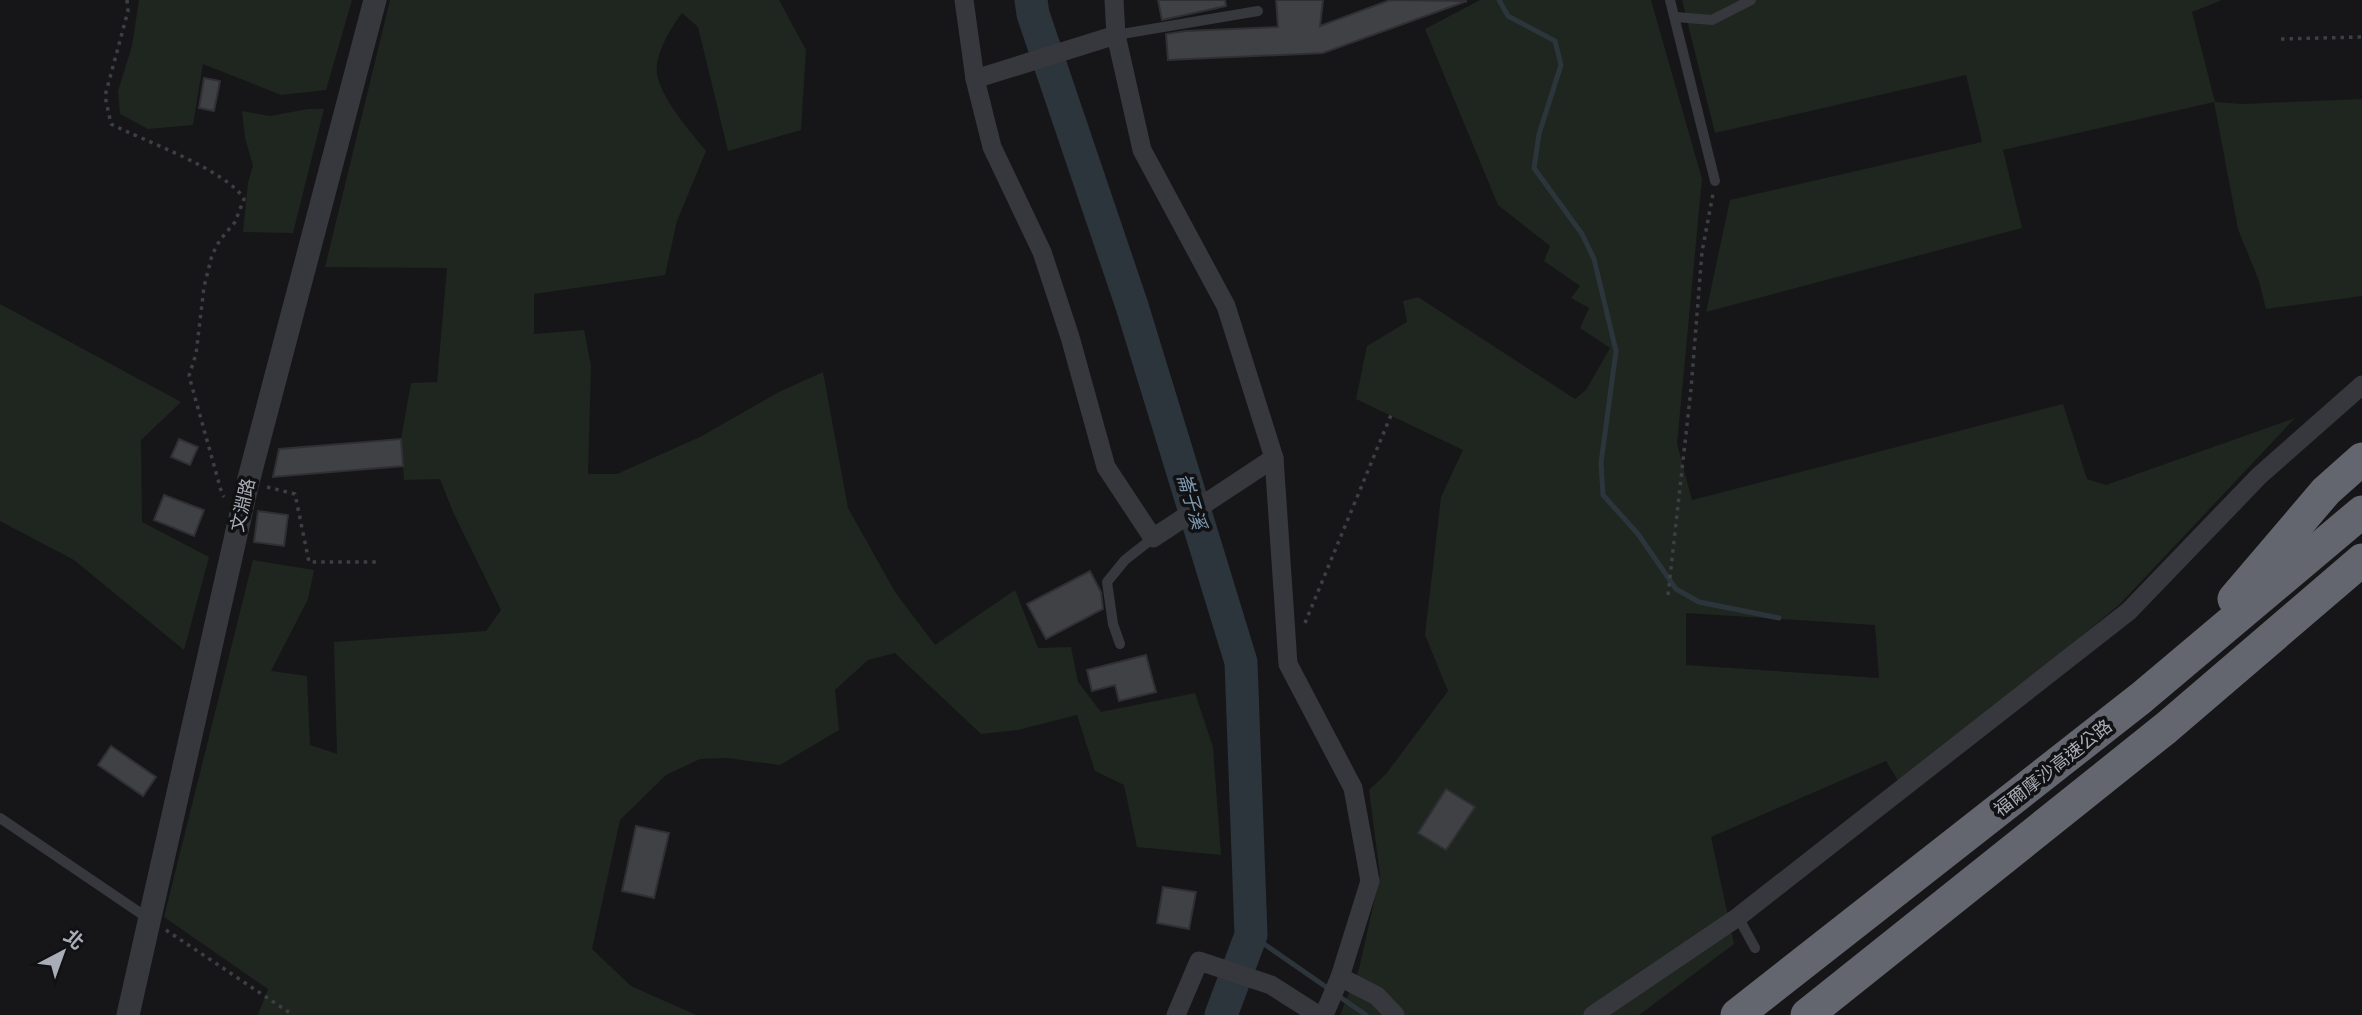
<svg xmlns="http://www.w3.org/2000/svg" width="2362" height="1015" font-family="'Fira Sans','Noto Sans TC',sans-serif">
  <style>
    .green { fill: #1e261f; fill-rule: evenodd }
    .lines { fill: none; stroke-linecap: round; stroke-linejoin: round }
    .stream { stroke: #2c353c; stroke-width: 5 }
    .river { stroke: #2c353c; stroke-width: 33 }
    .building { fill: #404145; stroke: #303034; stroke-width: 2 }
    .path { stroke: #3d3f44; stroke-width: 3.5; stroke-dasharray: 3.5 5; stroke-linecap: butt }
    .service { stroke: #37383d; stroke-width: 10 }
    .minor { stroke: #37383d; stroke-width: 19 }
    .tertiary { stroke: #37383d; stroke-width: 23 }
    .motorway { stroke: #63666e; stroke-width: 33 }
    .labels { text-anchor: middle; stroke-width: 7; stroke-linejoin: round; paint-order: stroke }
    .street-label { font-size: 18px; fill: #a8adb8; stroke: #111113 }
    .water-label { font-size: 19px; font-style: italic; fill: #7f9bb3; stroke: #111113 }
  </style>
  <rect width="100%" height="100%" fill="#161618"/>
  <g class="green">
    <path d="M139 0H352L326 90 281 95 203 64 193 125 148 129 120 114 118 91 132 46Z"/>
    <path d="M390 0H779L806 50 801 130 728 151 698 27 682 13C671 28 655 53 657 73 660 98 691 132 706 151L677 221 665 275 534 294V334L584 330 591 366 588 474H617L700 437 779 392 823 372 848 508 895 592 935 645 1015 590 1038 648 1071 647 1078 682 1101 712 1195 693 1213 747 1221 855 1137 847 1124 785 1095 771 1077 715 1018 730 981 734 895 653 868 660 835 690 839 730 780 765 727 758 700 759 666 775 620 820 592 949 631 986 696 1015H258L268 989 164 917 253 560 314 570 308 599 271 671 307 676 310 745 337 754 334 642 486 631 501 610 453 512 440 479 404 480 401 439 411 383 437 382 447 268 325 267Z"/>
    <path d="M1480 0H1651L1702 179 1677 444 1692 500 2063 404 2087 479 2106 485 2295 418 2120 604 1902 787 1886 761 1711 837 1734 944 1639 1015H1340L1359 969 1380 875 1369 790 1386 774 1448 691 1425 635 1441 497 1463 450 1356 399 1367 346 1407 322 1403 301 1418 297 1575 399 1586 390 1610 348 1580 328 1589 308 1571 298 1580 286 1544 261 1550 246 1498 205 1425 29ZM1686 613 1875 625 1879 678 1686 665Z"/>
    <path d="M1682 0H2222L2192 12 2215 102 2243 104 2362 99V296L2266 309 2259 281 2238 229 2214 102 2003 150 2022 228 1706 312 1730 200 1982 142 1966 75 1715 133Z"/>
    <path d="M308 109H324L293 233 243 232 248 183 253 166 245 138 242 111 270 116Z"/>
    <path d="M0 304 181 402 141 440 142 522 209 557 184 650 74 560 0 521Z"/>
  </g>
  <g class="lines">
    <g class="stream">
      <path d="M1499 0 1508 16 1555 41 1561 65 1539 134 1534 168 1582 234 1594 259 1616 351 1601 463 1603 495 1638 534 1676 589 1699 602 1779 618"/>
      <path d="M1251 935 1329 989"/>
      <path d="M1337 995 1366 1015"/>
    </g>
    <path class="river" d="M1031 0 1033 14 1132 306 1241 662 1251 935 1221 1015"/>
  </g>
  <g class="building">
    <path d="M1158 0H1225L1226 6 1162 20Z"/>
    <path d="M1276 0H1323L1320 26 1390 0 1467 1 1323 53 1168 60 1166 34 1186 31 1278 27Z"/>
    <path d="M204 78 220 81 214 111 199 108Z"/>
    <path d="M179 439 198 447 190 465 171 457Z"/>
    <path d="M401 439 403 466 273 477 279 449Z"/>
    <path d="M164 495 204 510 194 536 154 520Z"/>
    <path d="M258 511 288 515 284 546 254 542Z"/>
    <path d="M1090 571 1101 592 1103 609 1046 639 1027 604Z"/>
    <path d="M1146 655 1156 692 1119 701 1115 685 1092 691 1087 670Z"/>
    <path d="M111 746 156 777 143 796 98 765Z"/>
    <path d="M1446 789 1475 807 1446 850 1418 833Z"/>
    <path d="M636 826 669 833 654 898 622 891Z"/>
    <path d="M1163 887 1196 892 1189 929 1157 923Z"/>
  </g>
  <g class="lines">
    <g class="path">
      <path d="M127 0 128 11 105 96 111 124C144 141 227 170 244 199L235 222 220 240 212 255 204 287 196 354 189 376 222 494 224 497"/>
      <path d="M2281 39 2362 37"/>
      <path d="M267 487 295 494 309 562H376"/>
      <path d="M1668 595 1691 389 1702 252 1713 194"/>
      <path d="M1305 623 1391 415"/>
      <path d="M166 930 293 1015"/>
    </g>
    <g class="service">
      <path d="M1670 0 1715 181"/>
      <path d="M1676 17 1712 20 1751 0"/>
      <path d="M1116 35 1258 11"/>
      <path d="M1120 644 1113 624 1107 582 1125 560 1153 538"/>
      <path d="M0 818 149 919"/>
      <path d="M1738 917 1755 948"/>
    </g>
    <g class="minor">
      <path d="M964 0 975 79 1116 35"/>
      <path d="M1114 0 1116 35 1142 150 1226 306 1274 458 1288 664 1353 788 1370 881 1340 977 1324 1015"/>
      <path d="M975 79 992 147 1042 252 1070 337 1106 467 1153 538 1274 458"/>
      <path d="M1340 977 1377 996 1395 1015"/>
      <path d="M1176 1015 1199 961 1271 985 1318 1015"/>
      <path d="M1593 1015 1738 917 2129 611 2259 476 2362 385"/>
    </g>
    <path class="tertiary" d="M128 1015 248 482 375 0"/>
    <g class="motorway">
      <path d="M2234 599 2326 491 2362 459"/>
      <path d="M1737 1015 2141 698 2362 512"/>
      <path d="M1807 1015 2166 728 2362 560"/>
    </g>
  </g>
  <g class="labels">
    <g class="street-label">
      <text transform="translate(243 505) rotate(-77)" y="6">文淵路</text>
      <text transform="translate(2053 768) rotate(-38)" y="6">福爾摩沙高速公路</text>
    </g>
    <g class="water-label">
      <text transform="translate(1192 501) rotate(73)" y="7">崙子溪</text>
    </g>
  </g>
  <g transform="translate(63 952) rotate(41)" stroke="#111113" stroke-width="5" paint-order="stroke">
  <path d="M0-5L12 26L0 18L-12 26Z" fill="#a8adb8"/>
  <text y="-10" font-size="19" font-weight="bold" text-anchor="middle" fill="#a8adb8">北</text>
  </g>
</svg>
